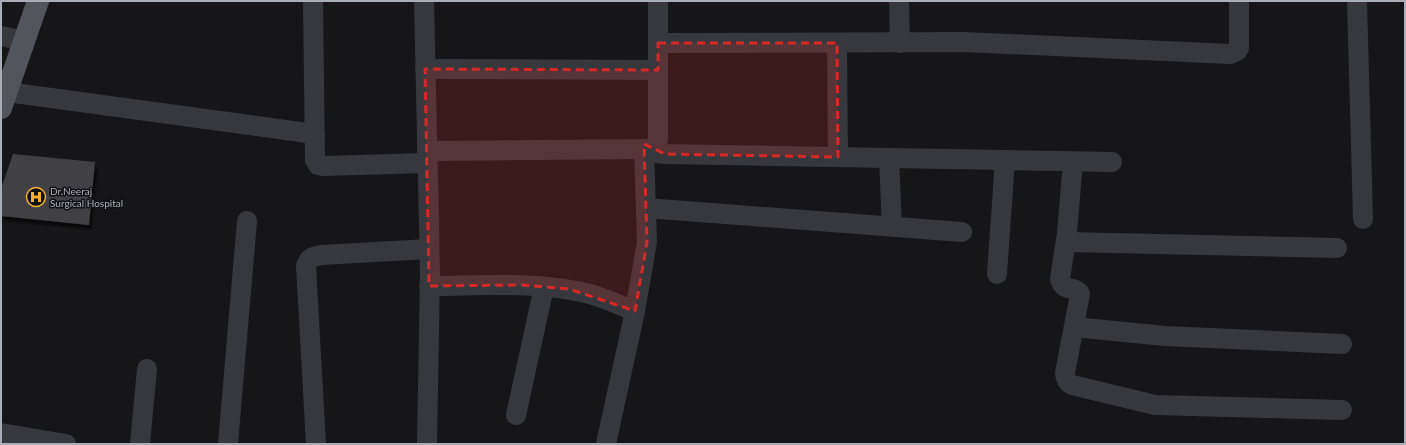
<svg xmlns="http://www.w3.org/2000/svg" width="1406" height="445" font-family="Lato,sans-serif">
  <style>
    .building { fill: #404145; filter: url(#shadow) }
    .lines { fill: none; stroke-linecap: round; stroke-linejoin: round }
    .minor { stroke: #37383d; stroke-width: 20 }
    .major { stroke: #53555c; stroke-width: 22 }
    .marked { fill: #d62828; fill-opacity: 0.2; stroke: #d62828; stroke-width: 3; stroke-dasharray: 8 5; stroke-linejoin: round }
    .labels { text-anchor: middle; stroke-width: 3; stroke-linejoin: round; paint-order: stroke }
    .poi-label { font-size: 10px; fill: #a8adb8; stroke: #111113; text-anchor: start }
  </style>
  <defs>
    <filter id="shadow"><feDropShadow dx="2.5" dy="4.5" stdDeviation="1" flood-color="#0009"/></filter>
  </defs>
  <rect width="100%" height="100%" fill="#161618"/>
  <path class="building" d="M13 154 95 162 89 225 1 216V189Z"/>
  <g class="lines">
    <g class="minor">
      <path d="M313 1 315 160 318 165 323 166 427 163"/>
      <path d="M424 1 430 274 427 444"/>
      <path d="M899 1 900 43"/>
      <path d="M1357 1 1363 219"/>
      <path d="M1 36 24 41"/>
      <path d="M658 43 964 42 1230 54 1237 51 1239 48V1"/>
      <path d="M837 43 838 157"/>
      <path d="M425 69 658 70"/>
      <path d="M7 92 315 134"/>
      <path d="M651 149 657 153 665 154 1112 162"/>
      <path d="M427 151 651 149 656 145 658 139V1"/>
      <path d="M889 158 892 226"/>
      <path d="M1073 162 1067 233 1060 279C1064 294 1075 284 1080 294L1065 373C1065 379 1067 382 1072 385L1155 405 1342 410"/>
      <path d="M646 208 962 232"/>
      <path d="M1066 242 1337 248"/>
      <path d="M997 274 1005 160"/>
      <path d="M429 286C480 286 537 281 586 293 603 297 619 305 635 311"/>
      <path d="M1074 327 1165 336 1342 344"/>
      <path d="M516 415 544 287"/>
      <path d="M1 433 66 444"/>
      <path d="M140 444 147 369"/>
      <path d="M228 444 247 221"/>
      <path d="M316 444 306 266C309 257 313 257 321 255L429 249"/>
      <path d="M606 444 635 311 647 242 644 149"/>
    </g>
    <path class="major" d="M1 108 38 1"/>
  </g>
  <path class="marked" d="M658 43H837L838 157 665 154 644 144 647 242 635 311 569 289 522 285 429 286 425 69 658 70Z"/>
  <defs>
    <symbol id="hospital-ring" viewBox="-11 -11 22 22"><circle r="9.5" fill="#111113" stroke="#f2b134" stroke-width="1.5"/><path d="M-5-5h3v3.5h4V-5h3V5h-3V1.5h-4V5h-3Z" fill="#f2b134"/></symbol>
  </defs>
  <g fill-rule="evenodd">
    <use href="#hospital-ring" x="25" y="186" width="22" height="22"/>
  </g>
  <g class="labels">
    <g class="poi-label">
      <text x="50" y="195">Dr.Neeraj<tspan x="50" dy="12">Surgical Hospital</tspan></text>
    </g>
  </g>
  <rect width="1406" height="445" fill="none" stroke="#a8adb8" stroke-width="4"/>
</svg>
